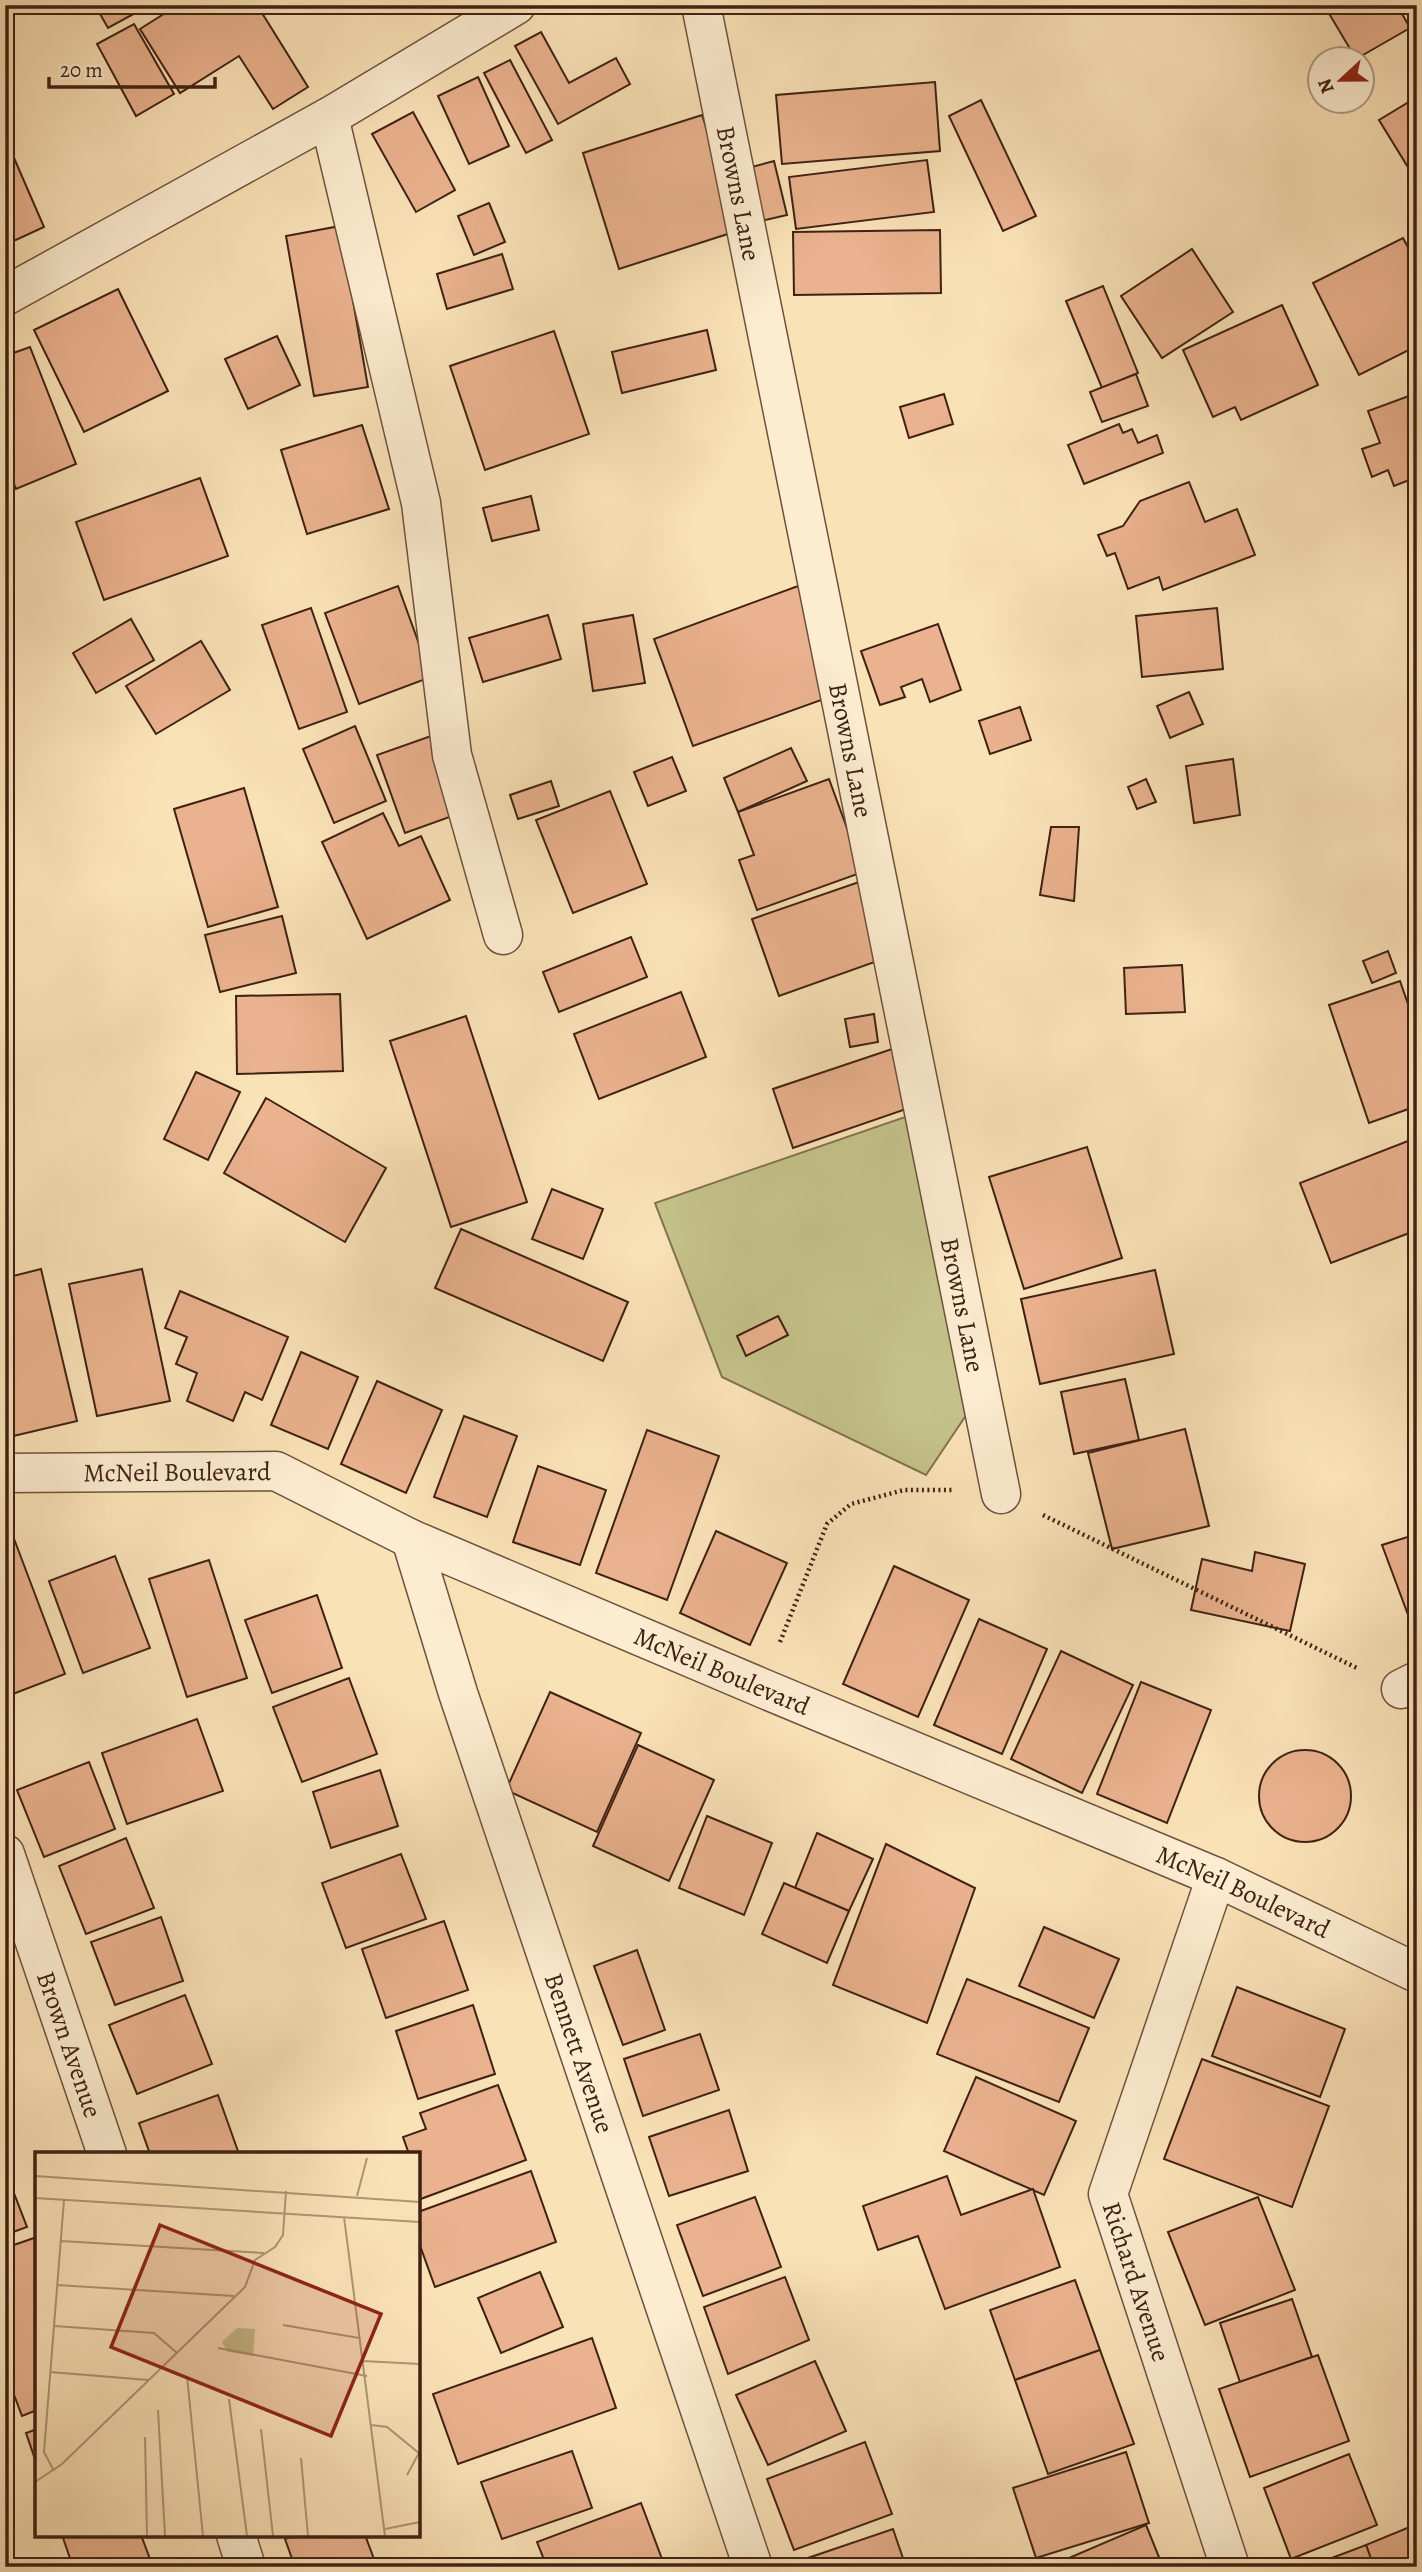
<svg xmlns="http://www.w3.org/2000/svg" width="1422" height="2572" font-family="Alegreya,serif">
  <style>
    .green { fill: #c4c28a; stroke: #82724f; stroke-width: 2 }
    .building { fill: #eab28e; stroke: #3f2114; stroke-width: 2 }
    .lines { fill: none; stroke-linecap: round; stroke-linejoin: round }
    .street-casing { stroke: #6e513d; stroke-width: 41 }
    .path { stroke: #3f2114; stroke-width: 4.5; stroke-dasharray: 2 3.5; stroke-linecap: butt }
    .street { stroke: #fcecd0; stroke-width: 38 }
    .labels { text-anchor: middle; stroke-width: 7; stroke-linejoin: round; paint-order: stroke }
    .street-label { font-size: 26px; fill: #3f2114; stroke: #fcecd0 }
    .inset-road { fill: none; stroke: #af9576; stroke-width: 2 }
    .view { fill: #8f2418; fill-opacity: 0.15; stroke: #8f2418; stroke-width: 3.5 }
    .inset-edge { fill: none; stroke: #3f2114; stroke-width: 3.5 }
  </style>
  <rect width="100%" height="100%" fill="#fae2b7"/>
  <filter id="stains"><feTurbulence type="fractalNoise" baseFrequency=".00286" numOctaves="4"/><feColorMatrix values="0 0 0 0 .2 0 0 0 0 .09 0 0 0 0 .02 0 0 0 .5 -.17"/></filter>
  <radialGradient id="worn" r=".72"><stop offset=".6" stop-color="#630" stop-opacity="0"/><stop offset="1" stop-color="#630" stop-opacity=".3"/></radialGradient>
  <path class="green" d="M937 1106 993 1375 926 1475 722 1377 655 1203Z"/>
  <g class="building">
    <path d="M95 5H150L108 28Z"/>
    <path d="M178 5H257L308 87 273 109 239 56 180 93 140 29Z"/>
    <path d="M1324 5H1397L1410 28 1356 59Z"/>
    <path d="M134 24 174 94 136 116 97 44Z"/>
    <path d="M541 32 569 83 616 58 630 84 558 124 515 46Z"/>
    <path d="M510 60 552 140 526 153 484 73Z"/>
    <path d="M478 77 509 146 469 164 438 96Z"/>
    <path d="M935 82 940 151 782 164 776 95Z"/>
    <path d="M1417 97V182L1379 120Z"/>
    <path d="M981 100 1036 216 1003 231 949 116Z"/>
    <path d="M413 112 455 190 416 212 372 134Z"/>
    <path d="M702 115 740 230 619 269 583 153Z"/>
    <path d="M11 151 44 227 5 245V154Z"/>
    <path d="M927 160 934 212 796 229 789 177Z"/>
    <path d="M774 161 787 215 761 221 748 168Z"/>
    <path d="M489 203 505 242 474 255 458 216Z"/>
    <path d="M340 226 368 387 314 396 286 236Z"/>
    <path d="M940 230 941 293 794 295 793 232Z"/>
    <path d="M1403 238 1417 264V346L1359 375 1313 283Z"/>
    <path d="M1192 249 1233 312 1162 358 1121 296Z"/>
    <path d="M502 254 513 289 447 309 437 274Z"/>
    <path d="M1103 286 1138 373 1102 388 1066 301Z"/>
    <path d="M118 289 168 391 84 432 34 330Z"/>
    <path d="M1282 305 1318 385 1241 420 1235 407 1213 417 1183 350Z"/>
    <path d="M707 330 716 370 622 393 612 352Z"/>
    <path d="M554 331 589 434 485 470 450 366Z"/>
    <path d="M277 336 300 385 248 409 225 359Z"/>
    <path d="M30 347 76 464 16 489 5 462V356Z"/>
    <path d="M1136 374 1148 406 1102 422 1090 392Z"/>
    <path d="M1417 393V477L1394 486 1388 470 1372 477 1362 449 1380 443 1368 411Z"/>
    <path d="M944 394 953 424 909 438 900 407Z"/>
    <path d="M1119 424 1123 433 1132 429 1138 443 1157 435 1163 453 1084 484 1068 445Z"/>
    <path d="M362 425 389 509 307 534 281 450Z"/>
    <path d="M200 478 228 556 104 600 76 522Z"/>
    <path d="M1189 482 1205 522 1237 509 1255 555 1163 590 1159 577 1128 589 1115 553 1107 556 1098 535 1123 526 1140 501Z"/>
    <path d="M531 496 539 530 492 541 483 508Z"/>
    <path d="M398 586 431 677 359 704 325 613Z"/>
    <path d="M798 586 838 694 693 746 654 639Z"/>
    <path d="M311 608 347 712 299 729 262 625Z"/>
    <path d="M1217 608 1223 669 1142 677 1136 616Z"/>
    <path d="M548 615 561 659 483 682 469 638Z"/>
    <path d="M633 615 645 683 593 691 583 624Z"/>
    <path d="M131 619 154 660 96 693 73 653Z"/>
    <path d="M938 624 961 690 930 702 922 679 901 687 905 697 880 705 861 651Z"/>
    <path d="M201 641 230 690 156 734 126 686Z"/>
    <path d="M1189 692 1203 724 1170 738 1157 706Z"/>
    <path d="M1020 707 1031 740 990 754 979 721Z"/>
    <path d="M355 726 386 801 334 823 303 749Z"/>
    <path d="M431 736 458 814 405 833 377 755Z"/>
    <path d="M791 748 807 781 738 812 724 778Z"/>
    <path d="M672 757 686 791 648 806 634 772Z"/>
    <path d="M1233 759 1240 815 1194 823 1186 766Z"/>
    <path d="M829 779 863 872 757 910 739 860 754 855 738 812Z"/>
    <path d="M1146 779 1156 802 1137 809 1128 787Z"/>
    <path d="M551 781 559 806 518 819 510 795Z"/>
    <path d="M244 788 278 907 208 927 174 809Z"/>
    <path d="M610 791 647 884 573 913 536 820Z"/>
    <path d="M383 813 399 846 421 836 450 900 367 939 322 842Z"/>
    <path d="M1051 827H1079L1074 901 1040 895Z"/>
    <path d="M859 882 886 958 779 996 752 919Z"/>
    <path d="M282 916 296 973 220 992 205 935Z"/>
    <path d="M631 937 647 977 559 1012 543 972Z"/>
    <path d="M1388 951 1396 973 1372 983 1363 961Z"/>
    <path d="M1182 965 1185 1012 1126 1014 1124 968Z"/>
    <path d="M1400 981 1417 1030V1106L1369 1123 1329 1005Z"/>
    <path d="M681 992 706 1057 599 1099 574 1034Z"/>
    <path d="M340 994 343 1071 237 1074 236 996Z"/>
    <path d="M874 1014 878 1042 850 1047 845 1019Z"/>
    <path d="M466 1016 527 1202 451 1227 390 1041Z"/>
    <path d="M895 1048 915 1106 793 1148 773 1089Z"/>
    <path d="M196 1072 240 1092 208 1160 164 1139Z"/>
    <path d="M266 1098 386 1168 345 1242 224 1173Z"/>
    <path d="M1413 1139 1417 1149V1230L1331 1263 1300 1183Z"/>
    <path d="M1087 1147 1122 1258 1024 1289 989 1177Z"/>
    <path d="M552 1189 603 1209 583 1259 532 1239Z"/>
    <path d="M461 1229 628 1302 603 1361 435 1288Z"/>
    <path d="M41 1269 77 1421 5 1438V1278Z"/>
    <path d="M142 1269 170 1401 97 1416 69 1284Z"/>
    <path d="M1155 1270 1174 1354 1040 1384 1021 1299Z"/>
    <path d="M180 1291 288 1337 262 1400 245 1392 233 1421 187 1401 197 1373 176 1364 187 1337 165 1328Z"/>
    <path d="M778 1316 788 1335 746 1356 737 1336Z"/>
    <path d="M301 1352 358 1377 328 1449 271 1425Z"/>
    <path d="M1125 1379 1139 1440 1074 1454 1061 1392Z"/>
    <path d="M377 1381 442 1410 406 1493 341 1464Z"/>
    <path d="M464 1416 517 1436 487 1517 434 1497Z"/>
    <path d="M1185 1429 1209 1526 1112 1549 1088 1453Z"/>
    <path d="M647 1430 719 1456 667 1600 596 1573Z"/>
    <path d="M538 1466 606 1490 580 1565 513 1542Z"/>
    <path d="M716 1531 787 1563 750 1645 680 1613Z"/>
    <path d="M1417 1534V1639L1382 1545Z"/>
    <path d="M13 1536 65 1674 5 1697V1539Z"/>
    <path d="M1255 1552 1305 1564 1290 1631 1191 1610 1202 1559 1252 1571Z"/>
    <path d="M115 1556 150 1648 83 1673 49 1581Z"/>
    <path d="M209 1560 247 1678 187 1697 149 1579Z"/>
    <path d="M894 1566 969 1600 918 1717 843 1684Z"/>
    <path d="M317 1595 342 1668 272 1693 245 1620Z"/>
    <path d="M979 1619 1047 1649 1002 1754 934 1725Z"/>
    <path d="M1061 1651 1133 1685 1082 1793 1011 1759Z"/>
    <path d="M349 1678 377 1754 302 1782 273 1707Z"/>
    <path d="M1141 1682 1211 1710 1167 1823 1097 1794Z"/>
    <path d="M550 1692 641 1733 597 1832 506 1790Z"/>
    <path d="M197 1719 223 1791 127 1824 102 1753Z"/>
    <path d="M638 1745 714 1780 669 1881 593 1846Z"/>
    <circle cx="1305" cy="1796" r="46"/>
    <path d="M89 1762 115 1829 44 1857 17 1790Z"/>
    <path d="M380 1770 398 1826 331 1848 313 1792Z"/>
    <path d="M707 1816 772 1843 744 1915 679 1888Z"/>
    <path d="M817 1833 873 1859 849 1911 795 1888Z"/>
    <path d="M126 1838 154 1908 86 1934 59 1866Z"/>
    <path d="M886 1844 975 1888 927 2023 833 1985Z"/>
    <path d="M401 1854 426 1919 346 1948 322 1883Z"/>
    <path d="M784 1883 849 1911 827 1963 762 1934Z"/>
    <path d="M161 1917 183 1981 115 2005 91 1942Z"/>
    <path d="M444 1921 468 1990 386 2018 362 1949Z"/>
    <path d="M1044 1927 1119 1959 1094 2018 1019 1986Z"/>
    <path d="M637 1950 665 2030 623 2045 594 1966Z"/>
    <path d="M967 1979 1089 2028 1059 2102 937 2054Z"/>
    <path d="M1237 1987 1345 2029 1320 2097 1212 2056Z"/>
    <path d="M185 1995 212 2064 137 2094 109 2025Z"/>
    <path d="M473 2005 495 2074 418 2099 396 2031Z"/>
    <path d="M700 2034 719 2090 643 2116 624 2059Z"/>
    <path d="M1202 2059 1329 2106 1292 2207 1164 2159Z"/>
    <path d="M976 2077 1076 2121 1044 2195 944 2151Z"/>
    <path d="M498 2085 526 2160 418 2200V2154H409L403 2137 426 2129 420 2113Z"/>
    <path d="M218 2095 239 2154H150L139 2123Z"/>
    <path d="M729 2110 748 2171 669 2196 649 2137Z"/>
    <path d="M5 2170 27 2227 5 2235Z"/>
    <path d="M531 2171 556 2242 435 2287 418 2240V2212Z"/>
    <path d="M947 2176 961 2215 1033 2189 1060 2267 945 2309 918 2236 878 2250 863 2206Z"/>
    <path d="M755 2197 781 2267 703 2296 677 2225Z"/>
    <path d="M1258 2197 1295 2290 1205 2325 1168 2232Z"/>
    <path d="M37 2237V2410L22 2416 5 2371V2248Z"/>
    <path d="M540 2272 563 2327 501 2353 478 2298Z"/>
    <path d="M785 2277 809 2340 728 2374 704 2307Z"/>
    <path d="M1075 2280 1100 2350 1015 2380 990 2310Z"/>
    <path d="M1292 2299 1312 2357 1240 2382 1220 2323Z"/>
    <path d="M592 2338 616 2408 458 2464 433 2394Z"/>
    <path d="M1100 2350 1134 2444 1048 2474 1015 2380Z"/>
    <path d="M1318 2355 1349 2441 1250 2477 1219 2389Z"/>
    <path d="M815 2361 846 2431 768 2465 736 2395Z"/>
    <path d="M37 2429V2465L26 2433Z"/>
    <path d="M865 2442 892 2514 794 2550 767 2479Z"/>
    <path d="M572 2451 592 2508 502 2539 481 2482Z"/>
    <path d="M1126 2452 1149 2523 1036 2558 1013 2488Z"/>
    <path d="M1349 2454 1377 2525 1291 2559 1264 2488Z"/>
    <path d="M641 2503 665 2567H547L537 2542Z"/>
    <path d="M1417 2524V2567H1374L1366 2545Z"/>
    <path d="M1146 2525 1163 2567H1048Z"/>
    <path d="M893 2529 906 2567H804L802 2560Z"/>
    <path d="M62 2535H141L150 2559 127 2567H73Z"/>
    <path d="M296 2535H365L377 2567H295L285 2539Z"/>
    <path d="M1366 2545 1374 2567H1308Z"/>
  </g>
  <g class="lines">
    <defs>
      <g id="street">
        <path id="s1" d="M701 5 1001 1494"/>
        <path d="M329 117 421 503 452 755 503 935"/>
        <path d="M5 296 329 117 516 5"/>
        <path id="s2" d="M5 1473 276 1471 411 1539 762 1688 1216 1877 1417 1973"/>
        <path id="s3" d="M411 1539 458 1693 753 2567"/>
        <path d="M1401 1689 1417 1681"/>
        <path id="s4" d="M5 1854 107 2154"/>
        <path id="s5" d="M1216 1877 1108 2194 1230 2567"/>
        <path d="M236 2535 246 2567"/>
      </g>
    </defs>
    <use href="#street" class="street-casing"/>
    <g class="path">
      <path d="M1043 1515 1359 1669"/>
      <path d="M780 1642 827 1524 851 1504 904 1490H952"/>
    </g>
    <use href="#street" class="street"/>
  </g>
  <g class="labels">
    <g class="street-label">
      <text dy="9" stroke="none"><textPath href="#s1" startOffset="192">Browns Lane</textPath></text>
      <text dy="9" stroke="none"><textPath href="#s1" startOffset="760">Browns Lane</textPath></text>
      <text dy="9" stroke="none"><textPath href="#s1" startOffset="1326">Browns Lane</textPath></text>
      <text dy="9" stroke="none"><textPath href="#s2" startOffset="172">McNeil Boulevard</textPath></text>
      <text dy="9" stroke="none"><textPath href="#s2" startOffset="760">McNeil Boulevard</textPath></text>
      <text dy="9" stroke="none"><textPath href="#s2" startOffset="1326">McNeil Boulevard</textPath></text>
      <text dy="9" stroke="none"><textPath href="#s4" startOffset="201">Brown Avenue</textPath></text>
      <text dy="9" stroke="none"><textPath href="#s3" startOffset="541">Bennett Avenue</textPath></text>
      <text dy="9" stroke="none"><textPath href="#s5" startOffset="427">Richard Avenue</textPath></text>
    </g>
  </g>
  <g transform="translate(35 2152)">
    <rect width="385" height="385" fill="#fae2b7"/>
    <path d="M202 176 220 177 218 204 193 200 187 190Z" fill="#c4c28a"/>
    <path class="inset-road" d="M0 24 385 50M322 44 332 6M0 46 385 70M309 65 350 384M26 89 229 101M22 133 199 144M248 173 324 186M19 174 119 181 142 201M183 196 332 224M328 209 385 212M15 220 113 228M152 224 168 384M194 247 212 384M123 258 130 384M336 273 352 275 385 302M226 277 238 384M110 285 112 384M266 306 273 384M19 319 9 300 29 48M372 323 384 301M0 330 27 312 210 135 220 108 240 95 248 83 251 39M350 377 385 370"/>
    <path class="view" d="M125 73 346 162 296 284 76 195Z"/>
    <rect width="385" height="385" class="inset-edge"/>
  </g>
  <rect width="1422" height="2572" fill="none" stroke="#fae2b7" stroke-width="28"/>
  <rect x="7" y="7" width="1408" height="2558" fill="none" stroke="#3f2114" stroke-width="3.5"/>
  <rect x="14" y="14" width="1394" height="2544" fill="none" stroke="#3f2114" stroke-width="2"/>
  <g transform="translate(1341 80) rotate(248)"><circle r="33" fill="#fcecd0" stroke="#b09b85" stroke-width="2"/>
  <path d="M0-5L12 26L0 18L-12 26Z" fill="#8f2418"/>
  <text y="-10" font-size="19" font-weight="bold" text-anchor="middle" fill="#3f2114">N</text>
  </g>
  <path d="M49 77v10h166v-10" fill="none" stroke="#3f2114" stroke-width="3.5"/>
  <text x="60" y="77" font-size="21" fill="#3f2114" stroke="#fcecd0" stroke-width="5" paint-order="stroke">20 m</text>
  <rect width="100%" height="100%" filter="url(#stains)"/>
  <rect width="100%" height="100%" fill="url(#worn)"/>
</svg>
